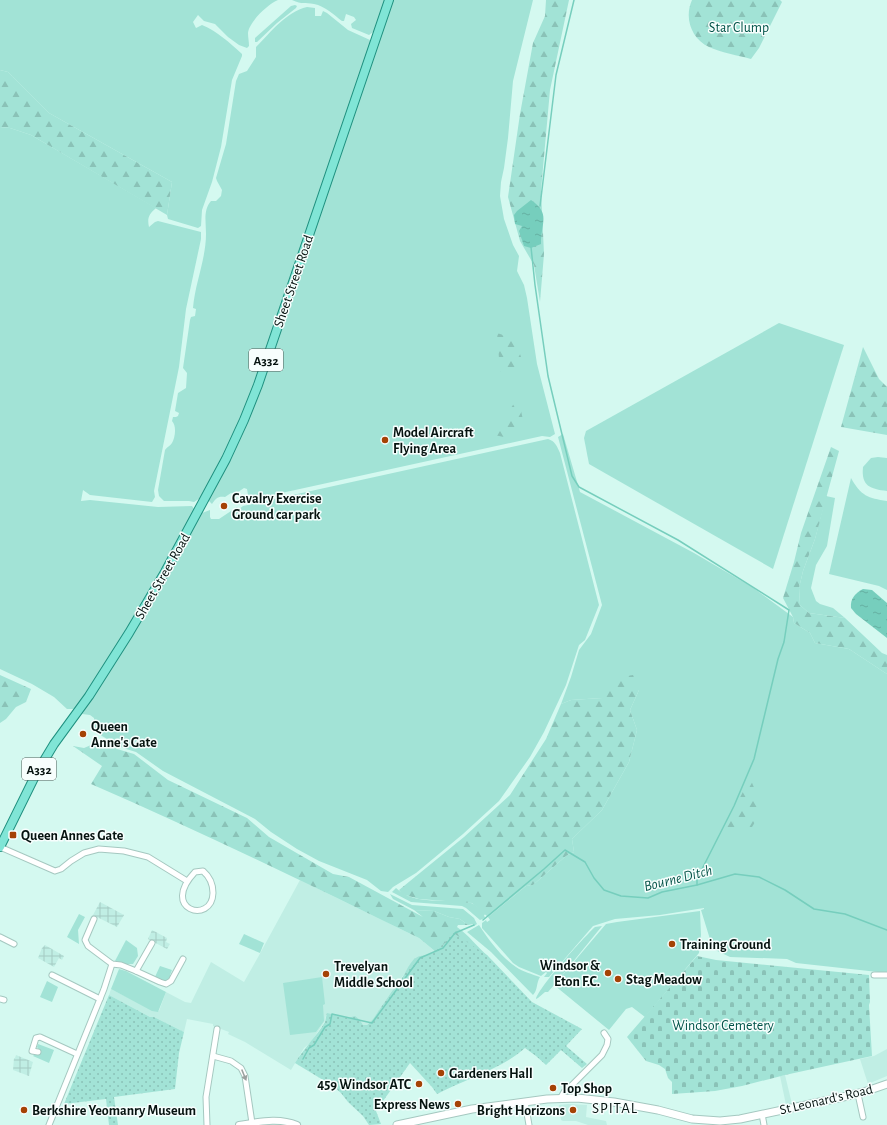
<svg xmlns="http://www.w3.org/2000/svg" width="887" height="1125" font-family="'Alegreya Sans',sans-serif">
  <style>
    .built { fill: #c0eee4 }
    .industrial { fill: url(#industrial-grid) }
    .green { fill: #a2e3d6 }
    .forest { fill: url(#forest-firs) }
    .cemetery { fill: url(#cemetery-stones) }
    .garden { fill: url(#garden-dots) }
    .water { fill: url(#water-ripples) }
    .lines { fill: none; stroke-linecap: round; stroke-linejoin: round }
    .stream { stroke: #76cebd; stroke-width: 1.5 }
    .minor-casing { stroke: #a5c8c0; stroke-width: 7 }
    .tertiary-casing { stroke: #a5c8c0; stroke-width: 8 }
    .secondary-casing { stroke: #a5c8c0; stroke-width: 9 }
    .primary-casing { stroke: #1f907f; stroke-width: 10 }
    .minor { stroke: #fff; stroke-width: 5 }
    .tertiary { stroke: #fff; stroke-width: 6 }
    .secondary { stroke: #fff; stroke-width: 7 }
    .primary { stroke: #80e5d6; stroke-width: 8 }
    .oneway { fill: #9ba19f }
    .poi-dot { fill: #a54205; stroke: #f7fefd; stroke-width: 1.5 }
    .labels { text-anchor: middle; stroke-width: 3; stroke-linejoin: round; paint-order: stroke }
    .shield { fill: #f7fefd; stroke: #4e5a57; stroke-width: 1 }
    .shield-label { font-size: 13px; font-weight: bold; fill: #061310 }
    .park-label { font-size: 14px; fill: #015348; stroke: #f7fefd }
    .street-label { font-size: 14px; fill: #061310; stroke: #f7fefd }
    .poi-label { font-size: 14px; font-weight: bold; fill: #061310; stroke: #f7fefd; text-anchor: start }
    .water-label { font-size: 15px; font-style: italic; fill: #0b584d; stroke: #f7fefd }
    .neighbourhood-label { font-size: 15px; letter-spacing: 1px; fill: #061310; stroke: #f7fefd }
  </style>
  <defs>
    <pattern id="industrial-grid" width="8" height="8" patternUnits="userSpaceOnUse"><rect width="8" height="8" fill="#c0eee4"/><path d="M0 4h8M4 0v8" fill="none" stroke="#a4cbc3"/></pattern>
    <pattern id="forest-firs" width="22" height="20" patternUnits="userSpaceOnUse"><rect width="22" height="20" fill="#a2e3d6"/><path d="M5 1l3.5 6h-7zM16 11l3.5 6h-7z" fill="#8ac2b7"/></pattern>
    <pattern id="cemetery-stones" width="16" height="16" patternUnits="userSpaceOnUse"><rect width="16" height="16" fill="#a2e3d6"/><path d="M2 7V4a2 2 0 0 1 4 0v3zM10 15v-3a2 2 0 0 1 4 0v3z" fill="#8ac2b7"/></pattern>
    <pattern id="garden-dots" width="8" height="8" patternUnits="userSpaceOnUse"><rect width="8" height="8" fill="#a2e3d6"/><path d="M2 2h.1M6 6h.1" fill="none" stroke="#8ac2b7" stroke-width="1.8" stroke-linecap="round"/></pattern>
    <pattern id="water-ripples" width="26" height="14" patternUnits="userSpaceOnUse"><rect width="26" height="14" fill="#76cebd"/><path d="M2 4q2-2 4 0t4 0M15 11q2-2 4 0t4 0" fill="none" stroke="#65b0a1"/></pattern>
  </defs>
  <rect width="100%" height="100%" fill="#d4f9f0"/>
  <g class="built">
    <path d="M300 880 419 938 436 952 415 958 400 980 397 988 392 991 373 1019 367 1025H363L360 1020 348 1018 332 1014 326 1015 325 1021 311 1042 304 1048 291 1070 245 1042 228 1034 229 1032 213 1026V1024L187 1019 184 1032 154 1017H150L109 995 111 989 152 1010 159 1011 166 992 185 1002 191 1003 211 962 244 982 257 959Z"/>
    <path d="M887 1049V1076L868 1084 860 1059 874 1056Z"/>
    <path d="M785 1075 792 1104 786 1105 780 1076Z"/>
    <path d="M568 1104 587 1105 586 1117 606 1121 607 1125H588L576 1121H563L561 1120 559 1105Z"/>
  </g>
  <g class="industrial">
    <path d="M100 902 124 915 117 927 93 915Z"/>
    <path d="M152 930 167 938 166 942 170 944 167 949 148 939Z"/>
    <path d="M45 945 64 956 62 960 59 958 54 967 38 958 42 948Z"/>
    <path d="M16 1055 33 1062 29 1076 13 1070 14 1058H15Z"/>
  </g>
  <g class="green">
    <path d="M0 0H278C268 4 249 22 248 33 248 37 249 42 249 46L247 48 239 45 228 37 215 24 204 21 198 15 193 22 196 28 202 25C217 31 230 43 242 54V56L232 80 221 147 212 182 202 210 201 226 198 228 168 219 167 215 172 182 49 113 8 72 0 70Z"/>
    <path d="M292 0H387L376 30 369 35 352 28 351 24 356 20 354 17 346 14 344 21H342C334 15 325 6 314 4 304 2 303 5 292 0Z"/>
    <path d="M393 0H533L513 81 508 138 504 168 501 182 500 196 504 219 513 245 519 256 517 271 524 285 527 298 537 364 555 434 550 437 542 436 249 500 247 489 244 488 235 494 231 493 225 497C218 496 216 498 212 504L209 501V498L230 457Z"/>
    <path d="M295 5 297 6 296 8 277 23 257 42H255V38L291 6Z"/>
    <path d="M307 7 315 8V16H321L323 11 327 13 348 30 370 40 372 46 248 407 205 495 194 502 189 501H164L159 496 158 490 165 450C167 447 170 446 172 443 175 438 177 426 172 421L173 417H176L178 416 179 413 175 411 178 393 186 388 187 373 183 368 190 320 191 317 195 316 196 309 193 308C195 283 206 259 206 234 206 222 203 210 211 201H216L221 196 222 190 217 181 216 178 226 144 236 81 239 74 247 71 256 57V47C271 32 286 12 307 7Z"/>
    <path d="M0 127 10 128 31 135 156 208C149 214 147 218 149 227L155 222 158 221 201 232V239L186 309 179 367 154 491 155 497 152 502 90 495 83 490 81 501 90 500 158 507 192 506 195 510C157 577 122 647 76 709H67L54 697 32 684 0 669Z"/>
    <path d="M779 323 844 345 773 569 589 464 584 438 586 431Z"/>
    <path d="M563 434 580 492 694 553 752 587 793 617 794 623 810 633 815 643 849 649 887 674V973L796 963 787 959 730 957 713 949 701 910 704 909V908L660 915 615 919 593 926 549 977H544L547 973 546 972 541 976 519 967 513 963 482 928V923L486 920 487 922 490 920 488 917 526 886 533 885 566 856 574 852 572 839 602 810 629 762 637 730 630 710 639 690 602 698 571 700 561 704 571 677 579 650 591 634 602 605 558 437Z"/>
    <path d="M548 439C555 441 557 446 560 453L599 605 585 640 579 645 566 685 544 732 530 757 499 801 463 834 416 873 393 887 388 892 381 891 367 880 319 861 297 849 271 832 255 819 163 771 136 752 123 748 102 736 93 728 95 725 94 718 90 715 82 714 117 660 202 513 210 510V517L211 519H219L237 507 239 509 243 506Z"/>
    <path d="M878 457 887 458V491C870 489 861 486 863 467L871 458Z"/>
    <path d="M851 478C861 496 868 498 887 501V590L879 586 829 574Z"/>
    <path d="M826 496 835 498 827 546 816 565 811 588 816 601 820 604 833 608 845 618 809 613 800 605 799 588 803 571 815 539Z"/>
    <path d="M396 888C416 907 446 897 471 903 476 904 481 911 486 914L484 915 485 918 480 920 466 908 462 906 411 902 392 892Z"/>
    <path d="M390 894 412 905 463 909 474 918 477 924 474 926 473 924 468 925 460 919 449 917 434 911 414 910 393 899Z"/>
    <path d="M700 911 701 935 699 953 645 1017 632 1007 626 1009 609 1030 554 985 548 992H545L538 998 536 999C538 988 584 937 595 927L602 926 555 984 606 924 617 922Z"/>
    <path d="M79 914 85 917 78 930 79 944 67 937Z"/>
    <path d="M479 925C489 940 501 957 516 967 523 972 532 974 540 977 536 983 538 990 533 995L491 952 467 932Z"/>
    <path d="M244 934 264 943 260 953 239 944Z"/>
    <path d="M126 940 137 948 138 956 133 964H125L115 961Z"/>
    <path d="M160 966 172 970 170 975 174 977 167 982 154 979Z"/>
    <path d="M119 969 126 971 166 992 158 1012 152 1011 111 989Z"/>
    <path d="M322 977 325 1004 323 1005 324 1021 316 1032 290 1035 283 983Z"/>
    <path d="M47 981 58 987 52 1002 40 997Z"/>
    <path d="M38 1044 54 1050 49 1063 33 1056 34 1055H39L40 1051 37 1047Z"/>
  </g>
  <g class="forest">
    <path d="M546 0H569L550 90 541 190 544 254 540 302 534 265 520 241 508 197 520 114 533 43 545 16Z"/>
    <path d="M692 0H780L782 2 759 48 751 59C740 56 719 52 709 47 691 38 684 18 692 0Z"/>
    <path d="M0 70 8 72 49 113 172 182 167 215 31 135 10 128 0 127Z"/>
    <path d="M497 333 515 339 522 360 515 379 500 371Z"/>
    <path d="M863 347 879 379 887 387V435L841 427Z"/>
    <path d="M518 397 523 420 509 438 494 435Z"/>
    <path d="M831 447 839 451 815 539 803 571 799 588 800 605 809 613 845 618 882 653 887 655V674L849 649 815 643 810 633 794 623 793 617 783 598 794 562 801 533Z"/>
    <path d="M0 675 31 689 26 702 16 707 6 719 0 723Z"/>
    <path d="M633 675 639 690 630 710 637 730 629 762 602 810 572 839 574 852 566 856 533 885 526 886 488 917 472 903 419 899 402 894 399 890 464 837 510 795 546 739 561 704 571 700 602 698 607 679Z"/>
    <path d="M103 740 117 749 134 754 168 780 247 818 269 837 333 874 349 877 423 917 414 910 434 911 449 917 460 919 468 925H458L457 927C469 935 477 947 488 956L413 961C419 954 428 957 436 952L419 938C310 885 202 832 91 784L102 766 73 746 84 748Z"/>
    <path d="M750 778 763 809 752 827 723 831Z"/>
  </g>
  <path class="cemetery" d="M697 956 716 960 869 975 870 1002 869 1005 872 1056 785 1075 742 1086 715 1091 672 1094V1082L668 1078 665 1069 659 1065 646 1061 627 1037Z"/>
  <g class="garden">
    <path d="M452 932 488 956 532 1002 582 1029 566 1046 587 1064 582 1068 561 1050 546 1065 536 1056 525 1048C502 1069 465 1079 437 1094L432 1087 410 1063 376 1111 381 1124 369 1125 363 1116 348 1102 341 1093 333 1086 295 1063C304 1048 316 1037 325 1022 326 1019 326 1016 327 1013L348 1018 355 1016 360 1020 363 1025H367L373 1019 392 991C402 983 405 969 414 959 420 954 429 956 435 952L434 950 444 944Z"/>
    <path d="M109 995 150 1017H154L184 1032 179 1053 175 1089 114 1097 118 1125H109L106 1099 64 1104Z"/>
  </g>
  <g class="water">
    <path d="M531 200C551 214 541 222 541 244L531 248 524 246 519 231 522 226 515 224 514 215 517 211Z"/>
    <path d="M863 589 872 590 887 603V638L856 614 851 608C850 599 855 593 863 589Z"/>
  </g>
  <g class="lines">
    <g class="stream">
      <path d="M540 206 556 75 574 0"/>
      <path d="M531 247 535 285 548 376 572 476 579 487 678 540 789 610 784 642 778 659 754 759 734 806 697 879V885"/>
      <path d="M483 920 544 869 565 850 585 862 594 878 604 890 621 896 648 898 662 892 697 885 735 874 759 877 785 890 814 909 845 914 887 930"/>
      <path d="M303 1059 309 1048 314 1045 325 1027 330 1024 332 1014 372 1023 420 958 443 948 455 933 474 925"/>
    </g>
    <defs>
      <g id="minor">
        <path d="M0 847 55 871 61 869 71 861 84 853 99 849 124 851 148 857 187 881"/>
        <path d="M203 871C210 877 213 884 213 893 212 925 159 910 195 872Z"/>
        <path d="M94 919 85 940 88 946 112 964 121 965 136 971 160 982 166 984 171 981 183 959"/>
        <path d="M0 937 14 944"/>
        <path d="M136 971 152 943"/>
        <path d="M52 975 100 999"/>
        <path d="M874 975H887"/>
        <path d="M0 999 4 1000"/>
        <path d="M38 1052 32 1051 36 1038 40 1037 77 1054"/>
        <path d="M213 1056 231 1061 241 1068 245 1076 252 1123"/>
        <path d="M858 1094 863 1117"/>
        <path d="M577 1098 571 1086 602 1055 607 1045 608 1039 604 1033"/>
        <path d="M560 1099 564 1092 571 1086"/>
        <path d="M525 1102 529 1125"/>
        <path d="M762 1114 764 1125"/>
        <path d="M49 1125 104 989 112 964"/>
        <path d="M207 1125 206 1097 217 1029"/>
      </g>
      <path id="tertiary" d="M239 1125C259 1122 278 1117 297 1125"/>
      <path id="secondary" d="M397 1125 472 1109 547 1099 577 1098 614 1102 658 1110 692 1119 720 1121 740 1119 843 1097 864 1092 887 1084"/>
      <path id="primary" d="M0 847 36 774 54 744 89 696 129 633 165 572 226 459 244 420 258 385 389 0"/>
    </defs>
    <use href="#minor" class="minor-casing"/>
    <use href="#tertiary" class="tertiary-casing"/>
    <use href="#secondary" class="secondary-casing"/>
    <use href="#primary" class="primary-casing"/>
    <use href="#minor" class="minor"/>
    <use href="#tertiary" class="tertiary"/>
    <use href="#secondary" class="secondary"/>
    <use href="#primary" class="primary"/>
  </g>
  <defs><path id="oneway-solid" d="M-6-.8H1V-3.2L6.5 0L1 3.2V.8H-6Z"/></defs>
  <use class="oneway" href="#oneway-solid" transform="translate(244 1075) rotate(68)"/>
  <g class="poi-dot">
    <circle cx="385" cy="440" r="4"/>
    <circle cx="224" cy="506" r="4"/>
    <circle cx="83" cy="734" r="4"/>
    <rect x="9" y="831" width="8" height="8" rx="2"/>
    <circle cx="672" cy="944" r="4"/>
    <circle cx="608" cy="973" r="4"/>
    <circle cx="326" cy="974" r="4"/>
    <circle cx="618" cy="979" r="4"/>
    <circle cx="441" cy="1073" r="4"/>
    <circle cx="419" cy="1084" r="4"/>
    <circle cx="553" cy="1088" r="4"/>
    <circle cx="458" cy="1104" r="4"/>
    <circle cx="24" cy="1110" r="4"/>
    <circle cx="573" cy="1110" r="4"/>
  </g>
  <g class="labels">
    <g class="shield">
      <rect x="249" y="349" width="34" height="22" rx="3"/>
      <rect x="22" y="758" width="34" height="22" rx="3"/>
    </g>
    <g class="shield-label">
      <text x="266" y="365">A332</text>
      <text x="39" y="774">A332</text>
    </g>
    <g class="park-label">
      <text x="739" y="32">Star Clump</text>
      <text x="723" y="1030">Windsor Cemetery</text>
    </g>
    <g class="street-label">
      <text transform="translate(293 281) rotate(-71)" y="5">Sheet Street Road</text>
      <text transform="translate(162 576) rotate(-60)" y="5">Sheet Street Road</text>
      <text transform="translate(826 1099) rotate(-13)" y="5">St Leonard's Road</text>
    </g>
    <g class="poi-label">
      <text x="393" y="437">Model Aircraft<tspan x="393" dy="16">Flying Area</tspan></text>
      <text x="232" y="503">Cavalry Exercise<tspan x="232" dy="16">Ground car park</tspan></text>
      <text x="91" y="731">Queen<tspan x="91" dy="16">Anne's Gate</tspan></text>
      <text x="21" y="840">Queen Annes Gate</text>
      <text x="680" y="949">Training Ground</text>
      <text x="600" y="970" text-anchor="end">Windsor &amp;<tspan x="600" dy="16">Eton F.C.</tspan></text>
      <text x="334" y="971">Trevelyan<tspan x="334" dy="16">Middle School</tspan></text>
      <text x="626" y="984">Stag Meadow</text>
      <text x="449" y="1078">Gardeners Hall</text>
      <text x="411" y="1089" text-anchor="end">459 Windsor ATC</text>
      <text x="561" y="1093">Top Shop</text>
      <text x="450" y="1109" text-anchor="end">Express News</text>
      <text x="32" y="1115">Berkshire Yeomanry Museum</text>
      <text x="565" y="1115" text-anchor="end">Bright Horizons</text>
    </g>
    <g class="water-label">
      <text transform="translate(678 878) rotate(-14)" y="5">Bourne Ditch</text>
    </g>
    <g class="neighbourhood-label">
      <text x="615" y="1113">SPITAL</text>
    </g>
  </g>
</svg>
